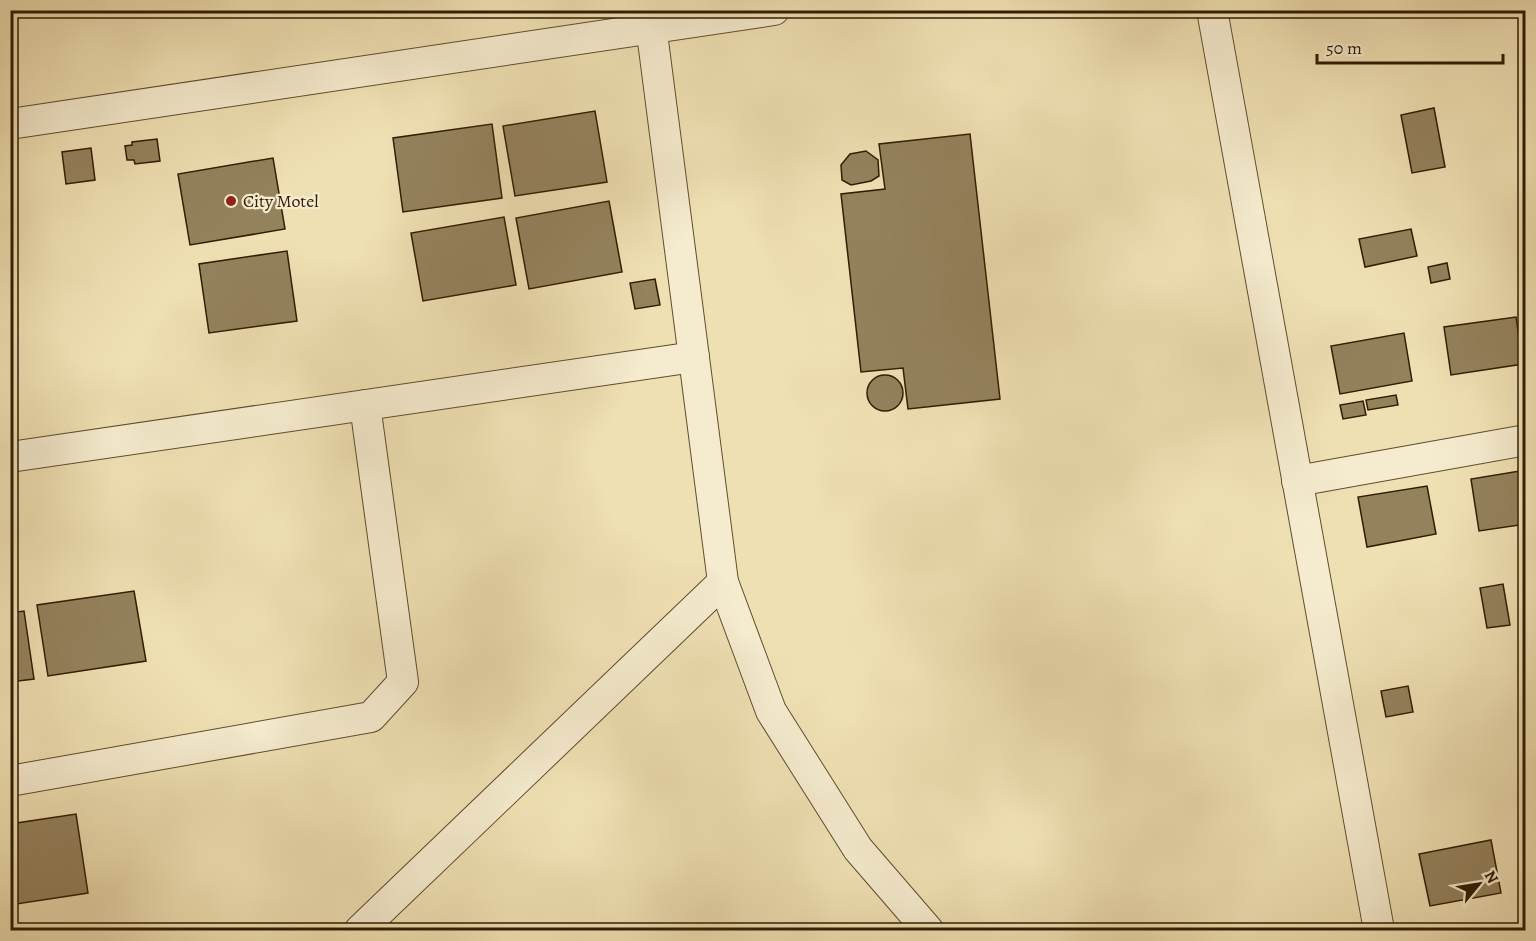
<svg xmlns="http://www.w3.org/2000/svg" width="1536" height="941" font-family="Alegreya,serif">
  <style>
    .building { fill: #94825d; stroke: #311c00; stroke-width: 1.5 }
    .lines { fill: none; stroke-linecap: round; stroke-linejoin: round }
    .minor-casing { stroke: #604d2d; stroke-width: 32 }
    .minor { stroke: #f5ebce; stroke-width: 30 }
    .poi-dot { fill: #8f2418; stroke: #f5ebce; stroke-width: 2 }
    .labels { text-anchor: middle; stroke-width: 4.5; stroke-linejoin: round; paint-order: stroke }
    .poi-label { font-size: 18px; fill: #311c00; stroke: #f5ebce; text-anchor: start }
  </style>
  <rect width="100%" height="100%" fill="#efe0b3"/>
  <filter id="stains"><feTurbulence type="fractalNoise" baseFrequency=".00333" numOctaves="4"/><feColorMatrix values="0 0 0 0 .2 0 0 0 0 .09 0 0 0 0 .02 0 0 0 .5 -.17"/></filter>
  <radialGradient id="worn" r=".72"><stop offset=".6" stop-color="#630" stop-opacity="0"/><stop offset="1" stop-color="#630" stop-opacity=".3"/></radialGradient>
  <g class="building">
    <path d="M1434 108 1445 167 1412 173 1401 115Z"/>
    <path d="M595 111 607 182 515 196 503 126Z"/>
    <path d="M492 124 502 198 403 212 393 138Z"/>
    <path d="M970 134 1000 399 908 409 903 368 861 372 841 194 885 189 879 144Z"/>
    <path d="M157 139 160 161 135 164 134 160H127L125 146 132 145V142Z"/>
    <path d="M91 148 95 180 66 184 62 152Z"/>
    <path d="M866 151 878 160 879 176 871 181 851 185 842 180 841 165 850 154Z"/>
    <path d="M273 158 285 229 190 245 178 174Z"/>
    <path d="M609 201 622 272 529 289 516 218Z"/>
    <path d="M504 217 516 285 423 301 411 233Z"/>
    <path d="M1411 229 1417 256 1365 267 1359 239Z"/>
    <path d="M287 251 297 321 209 333 199 264Z"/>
    <path d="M1447 263 1450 279 1431 283 1428 267Z"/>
    <path d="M655 279 660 305 635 309 630 283Z"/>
    <path d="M1516 317 1523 364 1451 375 1444 327Z"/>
    <path d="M1404 333 1412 381 1340 394 1331 346Z"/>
    <circle cx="885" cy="393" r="18"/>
    <path d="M1396 395 1398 405 1368 410 1366 400Z"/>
    <path d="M1363 401 1366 415 1343 419 1340 405Z"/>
    <path d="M1526 470V524L1479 531 1471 479Z"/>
    <path d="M1427 486 1436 534 1367 547 1358 497Z"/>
    <path d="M1503 584 1510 625 1487 628 1480 588Z"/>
    <path d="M134 591 146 661 48 676 37 605Z"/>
    <path d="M24 611 34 679 10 682V613Z"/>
    <path d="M1408 686 1413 712 1386 717 1381 691Z"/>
    <path d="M76 814 88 893 10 905V824Z"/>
    <path d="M1491 840 1501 893 1430 906 1419 854Z"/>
  </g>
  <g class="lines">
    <defs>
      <g id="minor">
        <path d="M649 10 723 582 771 711 858 849 928 930"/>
        <path d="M1212 10 1379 930"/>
        <path d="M10 124 774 10"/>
        <path d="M10 457 694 357"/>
        <path d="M1297 481 1526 440"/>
        <path d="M10 781 371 717 403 682 365 405"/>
        <path d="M360 930 723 582"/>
      </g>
    </defs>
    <use href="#minor" class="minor-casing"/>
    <use href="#minor" class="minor"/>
  </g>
  <circle class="poi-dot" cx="231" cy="201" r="6"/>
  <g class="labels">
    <g class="poi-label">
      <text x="243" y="207">City Motel</text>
    </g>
  </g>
  <rect width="1536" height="941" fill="none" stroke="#efe0b3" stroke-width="36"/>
  <rect x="12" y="12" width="1512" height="917" fill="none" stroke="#311c00" stroke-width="3"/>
  <rect x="18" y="18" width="1500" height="905" fill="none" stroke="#311c00" stroke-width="1.5"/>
  <g transform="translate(1479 884) rotate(60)" stroke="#f5ebce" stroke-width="4.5" paint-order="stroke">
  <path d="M0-4.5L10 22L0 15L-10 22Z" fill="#311c00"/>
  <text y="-9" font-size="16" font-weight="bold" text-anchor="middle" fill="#311c00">N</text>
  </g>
  <path d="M1317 54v9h186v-9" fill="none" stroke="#311c00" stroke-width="3"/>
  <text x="1326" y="54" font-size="18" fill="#311c00" stroke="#f5ebce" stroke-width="4.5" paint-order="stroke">50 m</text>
  <rect width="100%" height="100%" filter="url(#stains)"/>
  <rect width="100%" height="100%" fill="url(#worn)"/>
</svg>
